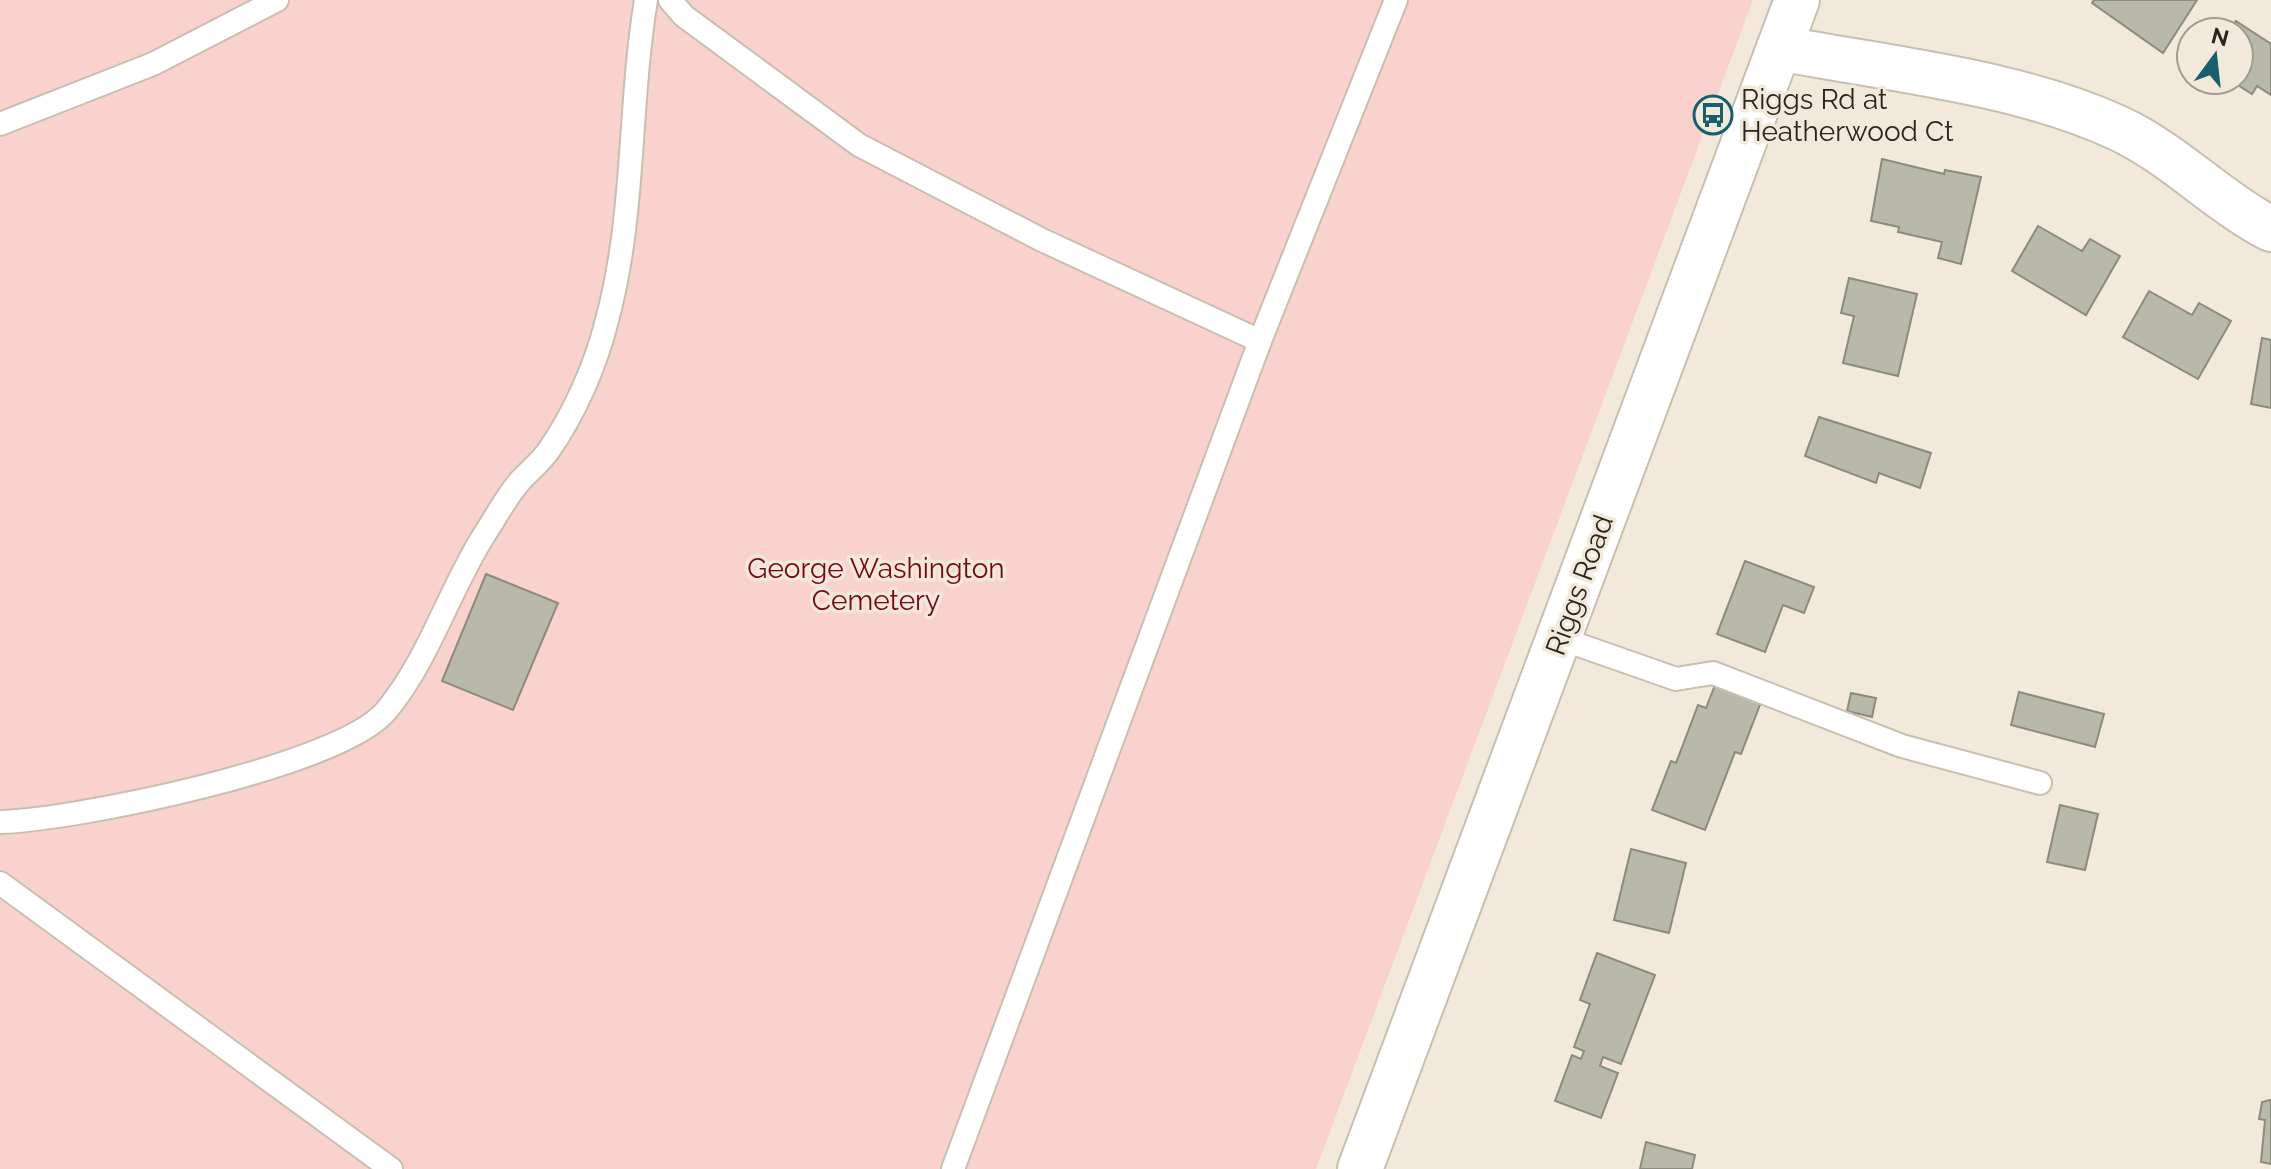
<svg xmlns="http://www.w3.org/2000/svg" width="2271" height="1169" font-family="Raleway,sans-serif">
  <style>
    .green { fill: #f9d2cd }
    .building { fill: #b9b9a9; stroke: #8c8b7c; stroke-width: 2 }
    .lines { fill: none; stroke-linecap: round; stroke-linejoin: round }
    .service-casing { stroke: #c8bfb0; stroke-width: 26 }
    .minor-casing { stroke: #c8bfb0; stroke-width: 48 }
    .secondary-casing { stroke: #c8bfb0; stroke-width: 48 }
    .service { stroke: #fff; stroke-width: 22 }
    .minor { stroke: #fff; stroke-width: 44 }
    .secondary { stroke: #fff; stroke-width: 44 }
    .labels { text-anchor: middle; stroke-width: 7; stroke-linejoin: round; paint-order: stroke }
    .poi-label { font-size: 28px; fill: #292620; stroke: #f3e9da; text-anchor: start }
    .park-label { font-size: 28px; fill: #780710; stroke: #f3e9da }
    .street-label { font-size: 28px; fill: #292620; stroke: #f3e9da }
  </style>
  <rect width="100%" height="100%" fill="#f3e9da"/>
  <path class="green" d="M0 0H1753L1316 1169H0Z"/>
  <g class="building">
    <path d="M2094 0H2197L2163 53 2092 3Z"/>
    <path d="M2236 21 2271 44V95L2257 86 2252 94 2230 80H2239V32H2229Z"/>
    <path d="M1882 159 1944 174 1945 170 1981 177 1961 264 1938 258 1942 242 1898 232 1899 227 1871 221Z"/>
    <path d="M2038 226 2082 251 2090 239 2120 256 2086 315 2012 271Z"/>
    <path d="M1849 278 1917 294 1898 376 1843 363 1854 316 1841 313Z"/>
    <path d="M2149 291 2192 315 2199 303 2231 321 2198 379 2123 337Z"/>
    <path d="M2262 338 2271 340V408L2251 404Z"/>
    <path d="M1819 417 1931 453 1920 488 1879 473 1876 483 1805 456Z"/>
    <path d="M1745 561 1814 587 1804 613 1783 605 1765 652 1717 634Z"/>
    <path d="M486 574 558 603 513 710 442 681Z"/>
    <path d="M1715 685 1761 702 1741 754 1735 752 1705 830 1652 810 1671 761 1676 763 1698 705 1706 708Z"/>
    <path d="M2019 692 2104 714 2095 747 2011 725Z"/>
    <path d="M1851 693 1876 698 1872 717 1847 711Z"/>
    <path d="M2060 805 2098 814 2085 870 2047 862Z"/>
    <path d="M1631 849 1686 863 1669 933 1614 920Z"/>
    <path d="M1597 953 1655 975 1621 1064 1603 1057 1600 1066 1618 1073 1601 1118 1555 1101 1572 1055 1581 1059 1584 1051 1574 1047 1590 1004 1580 1000Z"/>
    <path d="M2270 1100H2271V1164L2261 1162 2265 1120 2259 1119 2262 1102Z"/>
    <path d="M1646 1142 1695 1155 1692 1169H1640Z"/>
  </g>
  <g class="lines">
    <defs>
      <g id="service">
        <path d="M670 0 684 16 859 145 1042 240 1260 341"/>
        <path d="M0 124 153 64 277 0"/>
        <path d="M1559 638 1676 679 1713 673 1902 746 2040 783"/>
        <path d="M0 822C75 820 340 766 386 711 430 658 449 589 486 532 497 515 507 496 520 481 529 471 541 462 549 450 574 414 595 367 606 324 636 215 628 109 646 0"/>
        <path d="M0 883 391 1169"/>
        <path d="M953 1169 1260 341 1396 0"/>
      </g>
      <path id="minor" d="M1779 48C1889 69 2016 81 2118 128 2174 154 2217 201 2271 229"/>
      <path id="secondary" d="M1360 1169 1797 0"/>
    </defs>
    <use href="#service" class="service-casing"/>
    <use href="#minor" class="minor-casing"/>
    <use href="#secondary" class="secondary-casing"/>
    <use href="#service" class="service"/>
    <use href="#minor" class="minor"/>
    <use href="#secondary" class="secondary"/>
  </g>
  <defs>
    <symbol id="bus-ring" viewBox="-11 -11 22 22"><circle r="9.5" fill="#f3e9da" stroke="#16606e" stroke-width="1.5"/><path d="M-5-6H5V4H4V6H2V4H-2V6H-4V4H-5ZM-3.5-4V0h7V-4ZM-3.5 1.2v1.5H-2V1.2ZM2 1.2v1.5H3.5V1.2Z" fill="#16606e"/></symbol>
  </defs>
  <g fill-rule="evenodd">
    <use href="#bus-ring" x="1691" y="93" width="44" height="44"/>
  </g>
  <g class="labels">
    <g class="poi-label">
      <text x="1741" y="109">Riggs Rd at<tspan x="1741" dy="32">Heatherwood Ct</tspan></text>
    </g>
    <g class="park-label">
      <text x="876" y="578">George Washington<tspan x="876" dy="32">Cemetery</tspan></text>
    </g>
    <g class="street-label">
      <text transform="translate(1579 585) rotate(-70)" y="10">Riggs Road</text>
    </g>
  </g>
  <g transform="translate(2215 56) rotate(15)"><circle r="38" fill="#f3e9da" stroke="#a29b90" stroke-width="2"/>
  <path d="M0-6L14 30L0 20L-14 30Z" fill="#16606e"/>
  <text y="-12" font-size="22" font-weight="bold" text-anchor="middle" fill="#292620">N</text>
  </g>
</svg>
